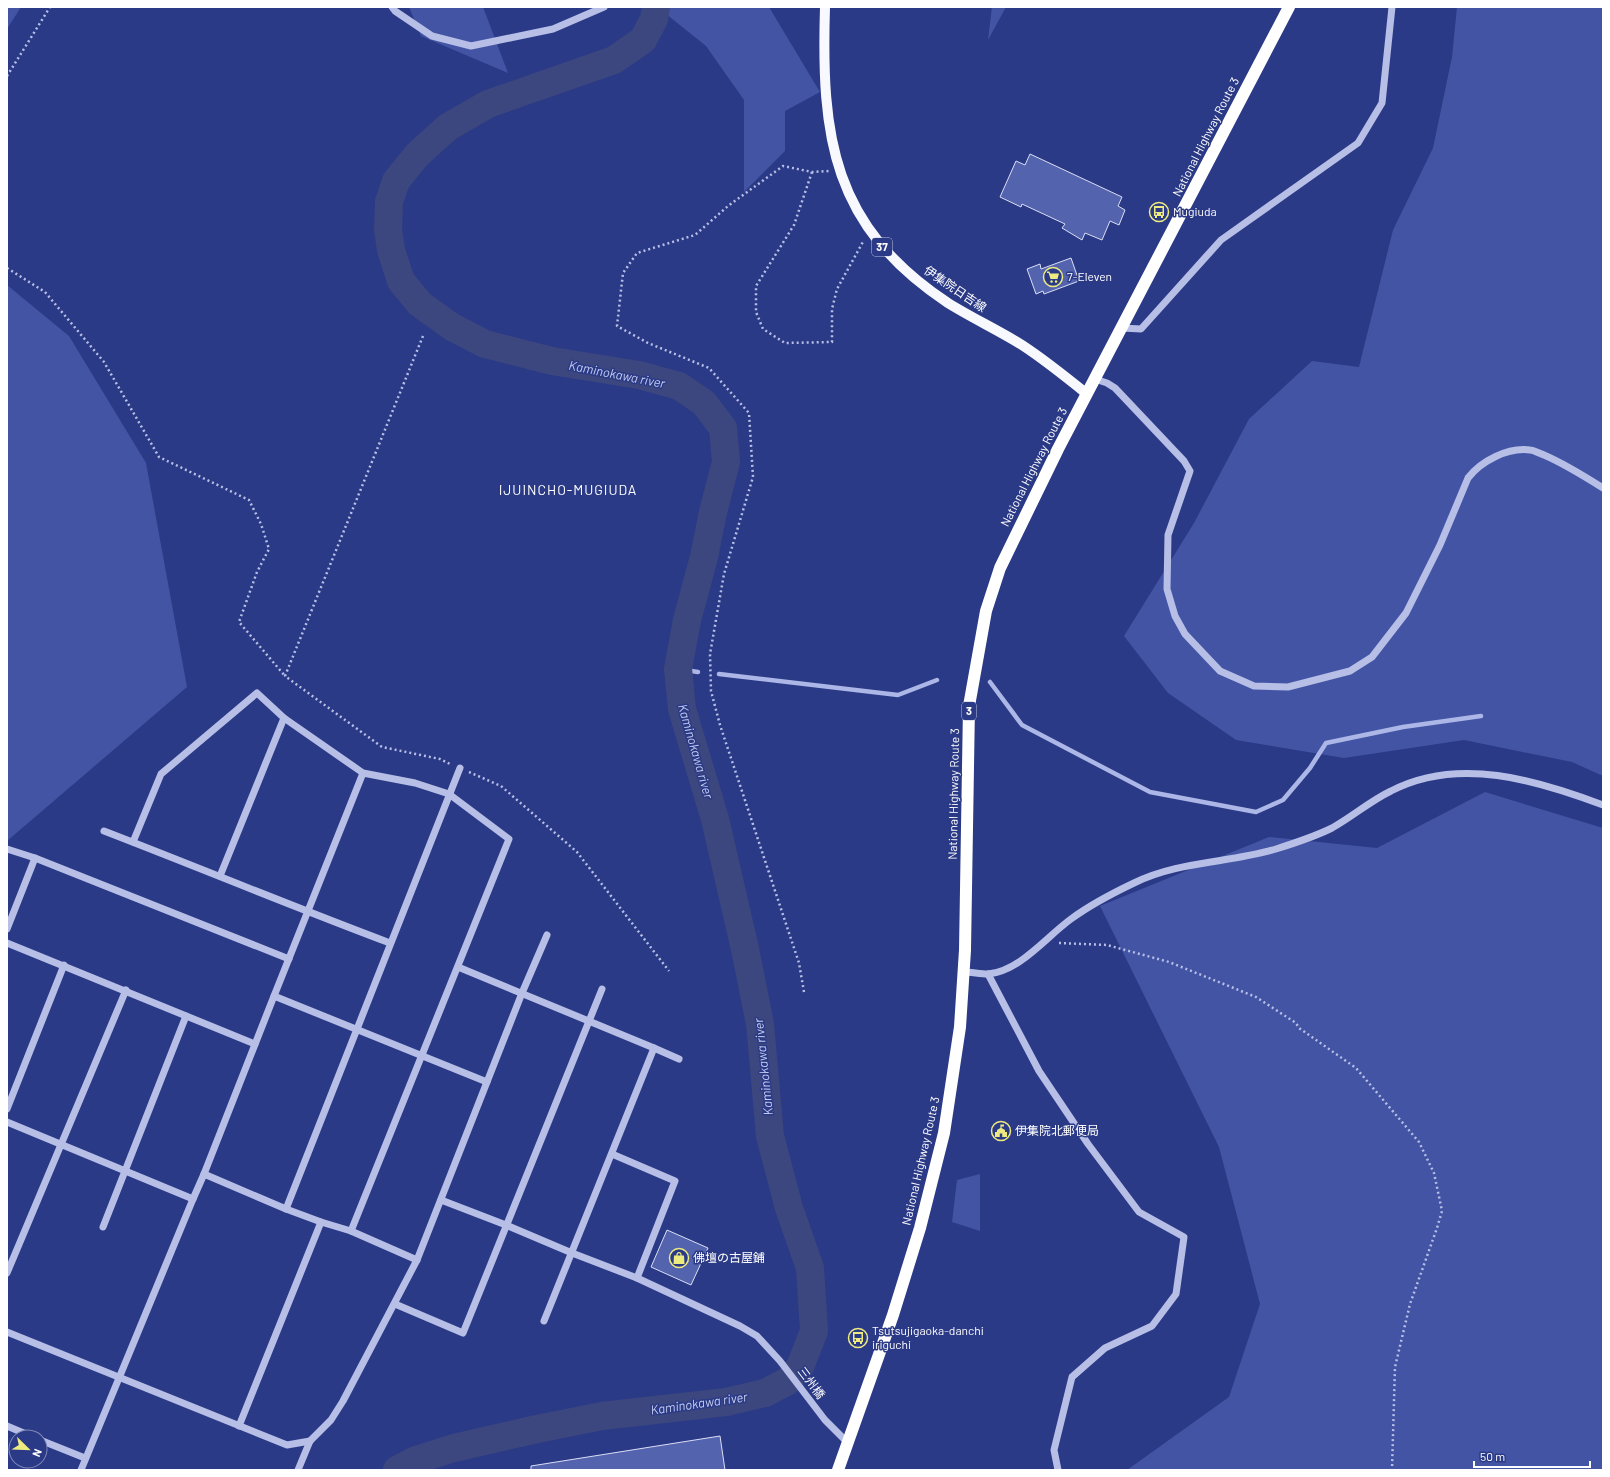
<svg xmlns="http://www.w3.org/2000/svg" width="1610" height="1477" font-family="Barlow,'Noto Sans JP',sans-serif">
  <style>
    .green { fill: #4354a4 }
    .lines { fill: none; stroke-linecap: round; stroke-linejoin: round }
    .stream { stroke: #acb7e7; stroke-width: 4.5 }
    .river { stroke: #3c477f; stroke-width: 28 }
    .building { fill: #5363ad; stroke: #dadff6 }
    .path { stroke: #b7bfe7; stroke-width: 2.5; stroke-dasharray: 2 3; stroke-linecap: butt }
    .minor { stroke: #b7bfe7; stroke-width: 7 }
    .major { stroke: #f8f9fe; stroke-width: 10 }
    .highway { stroke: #fff; stroke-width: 12 }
    .labels { text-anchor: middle; stroke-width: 3; stroke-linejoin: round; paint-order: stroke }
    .shield { fill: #2b3a86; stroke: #bfc4db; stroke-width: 1 }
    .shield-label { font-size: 11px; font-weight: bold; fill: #fff }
    .street-label { font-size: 12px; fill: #fff; stroke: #2b3a86 }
    .poi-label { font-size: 12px; fill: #fff; stroke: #2b3a86; text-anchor: start }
    .water-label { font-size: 13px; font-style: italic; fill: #c2cbef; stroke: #2b3a86 }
    .quarter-label { font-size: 14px; letter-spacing: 1px; fill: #fff; stroke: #2b3a86 }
  </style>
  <rect width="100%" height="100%" fill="#2b3a86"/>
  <g class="green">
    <path d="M7 7H21L7 29Z"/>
    <path d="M409 7H483L508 73 421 36Z"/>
    <path d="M661 7H769L820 92 785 111V151L744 192V100L706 46 661 10Z"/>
    <path d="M992 7H1006L988 40Z"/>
    <path d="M1457 7H1603V776L1572 762 1464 740 1344 758 1236 740 1168 693 1124 636 1194 523 1249 419 1312 361 1359 367 1393 230 1433 148 1452 57Z"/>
    <path d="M7 285 69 336 146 463 187 687 7 841Z"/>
    <path d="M1485 792 1603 828V1470H1127L1229 1397 1260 1304 1219 1147 1100 906 1269 837 1377 848Z"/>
    <path d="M980 1174V1231L952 1222 957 1180Z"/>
  </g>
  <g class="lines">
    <g class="stream">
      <path d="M678 669 698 672"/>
      <path d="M719 674 898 695 937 680"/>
      <path d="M990 682 1022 725 1150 792 1256 812 1283 800 1310 768 1326 743 1403 727 1481 716"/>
    </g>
    <path class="river" d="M397 1470 416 1460 454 1448 537 1429 602 1416 726 1402 765 1393 788 1381 800 1367 814 1331 810 1268 789 1208 770 1136 760 1024 745 949 715 819 682 709 678 669 687 620 704 557 713 512 726 462 723 428 704 403 679 386 639 375 552 361 485 344 452 327 420 304 401 281 391 250 388 229 389 202 396 181 417 155 448 127 488 104 614 60 643 40 654 19 656 7"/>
  </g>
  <g class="building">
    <path d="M1030 154 1122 197 1118 206 1125 210 1119 225 1110 221 1102 240 1085 233 1082 240 1062 228 1065 224 1022 204 1021 207 1000 197 1016 161 1025 165Z"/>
    <path d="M1071 258 1079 281 1044 294 1043 291 1036 294 1027 269 1040 264 1041 269Z"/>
    <path d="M667 1230 708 1248 691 1285 651 1267Z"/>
    <path d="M720 1436 725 1470H531V1466Z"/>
  </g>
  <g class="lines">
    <g class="path">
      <path d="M7 76 50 7"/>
      <path d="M812 172 794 225 756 286V312L763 329 785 343 832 342V309L837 289 864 240"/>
      <path d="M7 268 45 292 104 362 159 457 249 500 261 524 269 549 257 572 239 622 285 676"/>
      <path d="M423 336 285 676 382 747 440 759 450 764"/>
      <path d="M469 772 501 786 577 852 669 971"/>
      <path d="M1059 943 1107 945 1169 962 1256 997 1296 1023 1299 1028 1356 1068 1419 1142 1434 1173 1442 1211 1437 1228 1410 1304 1395 1367 1392 1470"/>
      <path d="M804 992 799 963 720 725 711 691 710 654 724 574 753 477 749 413 709 368 648 343 617 326 623 273 637 253 695 235 728 206 783 166 812 172 829 171"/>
    </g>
    <g class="minor">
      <path d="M392 7 395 11 432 36 471 46 553 29 604 7"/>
      <path d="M1122 328 1141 329 1221 240 1358 143 1382 103 1392 7"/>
      <path d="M1095 379 1107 383 1115 388 1184 461 1190 471 1168 535 1167 589 1175 616 1185 634 1220 671 1254 686 1288 687 1350 671 1372 657 1406 613 1440 545 1468 478C1481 461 1508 447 1530 450 1534 450 1540 454 1544 455 1565 464 1584 476 1603 488"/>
      <path d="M363 773 274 996 487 1082"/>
      <path d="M104 831C200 868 294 907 390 943"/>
      <path d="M133 842 161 774 257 693 284 718 363 773 415 783 449 794 509 839 351 1231"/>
      <path d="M7 849 35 858 289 959"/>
      <path d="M220 876 284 718"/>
      <path d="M7 929 35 858"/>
      <path d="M7 943 255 1044"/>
      <path d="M458 967 654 1048 544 1321"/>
      <path d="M963 972C971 972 980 974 988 974 1020 971 1046 937 1071 919 1090 905 1113 893 1134 883 1178 861 1230 863 1276 849 1295 843 1314 837 1332 828 1352 817 1370 801 1391 791 1458 756 1537 780 1603 805"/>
      <path d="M988 974 1039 1071 1088 1144 1139 1212 1184 1237 1176 1294 1152 1326 1105 1348 1072 1377 1054 1450 1058 1470"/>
      <path d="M654 1048 679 1059"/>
      <path d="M7 1109 64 965"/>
      <path d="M7 1122 193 1199 204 1174 286 1209 321 1222 351 1231 417 1260"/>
      <path d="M612 1154 675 1181 637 1278"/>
      <path d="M204 1174 274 996"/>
      <path d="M441 1200 506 1225 572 1253 637 1278 740 1326 757 1336 780 1361 825 1420 848 1443"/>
      <path d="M286 1209 460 768"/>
      <path d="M103 1227 186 1016"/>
      <path d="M7 1273 126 990"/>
      <path d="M395 1304 463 1333 602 989"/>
      <path d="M7 1332 287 1445 310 1441"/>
      <path d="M7 1426 33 1437"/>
      <path d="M239 1426 321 1222"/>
      <path d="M40 1440 85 1458"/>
      <path d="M81 1470 193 1199"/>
      <path d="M298 1470 310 1441 331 1420 343 1401 417 1260 522 993 547 935"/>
    </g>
    <path class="major" d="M825 7C821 137 832 226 948 303 972 318 998 330 1022 345 1045 360 1066 377 1087 394"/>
    <path class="highway" d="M838 1470 893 1315 920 1228 944 1133 960 1027 965 950 969 706 986 611 1000 568 1058 449 1289 7"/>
  </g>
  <defs>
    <symbol id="bus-ring" viewBox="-11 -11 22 22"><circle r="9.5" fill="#2b3a86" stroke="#edeb7f" stroke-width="1.5"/><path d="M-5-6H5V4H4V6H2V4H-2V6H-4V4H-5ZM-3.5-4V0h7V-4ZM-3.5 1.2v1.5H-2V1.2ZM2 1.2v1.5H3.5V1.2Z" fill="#edeb7f"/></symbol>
    <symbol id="supermarket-ring" viewBox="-11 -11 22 22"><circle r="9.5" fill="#2b3a86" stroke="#edeb7f" stroke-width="1.5"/><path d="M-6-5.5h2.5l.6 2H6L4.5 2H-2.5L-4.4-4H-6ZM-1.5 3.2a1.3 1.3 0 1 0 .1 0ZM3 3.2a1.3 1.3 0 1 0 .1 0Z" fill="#edeb7f"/></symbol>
    <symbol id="civic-ring" viewBox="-11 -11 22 22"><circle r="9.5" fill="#2b3a86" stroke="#edeb7f" stroke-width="1.5"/><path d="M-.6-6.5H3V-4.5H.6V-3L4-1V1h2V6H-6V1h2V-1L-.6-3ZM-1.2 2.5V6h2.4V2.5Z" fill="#edeb7f"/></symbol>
    <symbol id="shop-ring" viewBox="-11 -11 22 22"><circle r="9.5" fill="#2b3a86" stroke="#edeb7f" stroke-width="1.5"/><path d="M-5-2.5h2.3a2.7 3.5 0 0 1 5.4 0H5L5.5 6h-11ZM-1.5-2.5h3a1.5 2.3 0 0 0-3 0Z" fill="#edeb7f"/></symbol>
  </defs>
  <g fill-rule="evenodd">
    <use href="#bus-ring" x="1148" y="201" width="22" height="22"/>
    <use href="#supermarket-ring" x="1042" y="266" width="22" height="22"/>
    <use href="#civic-ring" x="990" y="1120" width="22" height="22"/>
    <use href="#shop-ring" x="668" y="1247" width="22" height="22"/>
    <use href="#bus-ring" x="847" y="1327" width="22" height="22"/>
  </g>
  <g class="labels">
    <g class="shield">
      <rect x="872" y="238" width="20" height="18" rx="3"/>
      <rect x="962" y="702" width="14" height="18" rx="3"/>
    </g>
    <g class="shield-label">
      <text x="882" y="251">37</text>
      <text x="969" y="715">3</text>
    </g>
    <g class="street-label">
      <text transform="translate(1206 137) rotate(-63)" y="4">National Highway Route 3</text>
      <text transform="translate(955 289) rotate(34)" y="4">伊集院日吉線</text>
      <text transform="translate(1034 467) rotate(-63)" y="4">National Highway Route 3</text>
      <text transform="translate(954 794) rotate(-89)" y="4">National Highway Route 3</text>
      <text transform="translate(921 1161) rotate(-77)" y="4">National Highway Route 3</text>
      <text transform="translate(811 1383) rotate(53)" y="4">三州橋</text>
    </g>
    <g class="poi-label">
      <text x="1173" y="216">Mugiuda</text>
      <text x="1067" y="281">7-Eleven</text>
      <text x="1015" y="1135">伊集院北郵便局</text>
      <text x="693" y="1262">佛壇の古屋鋪</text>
      <text x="872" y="1335">Tsutsujigaoka-danchi<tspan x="872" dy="14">iriguchi</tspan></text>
    </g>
    <g class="water-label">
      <text transform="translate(617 374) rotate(11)" y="5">Kaminokawa river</text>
      <text transform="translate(696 751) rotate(74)" y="5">Kaminokawa river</text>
      <text transform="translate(763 1067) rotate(-96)" y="5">Kaminokawa river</text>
      <text transform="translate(699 1403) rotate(-8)" y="5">Kaminokawa river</text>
    </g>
    <g class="quarter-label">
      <text x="568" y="495">IJUINCHO-MUGIUDA</text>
    </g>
  </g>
  <rect width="1610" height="1477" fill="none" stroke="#ffffff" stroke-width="16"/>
  <g transform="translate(28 1449) rotate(113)"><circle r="19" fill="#2b3a86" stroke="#8089b6"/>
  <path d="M0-3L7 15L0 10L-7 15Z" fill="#edeb7f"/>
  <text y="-6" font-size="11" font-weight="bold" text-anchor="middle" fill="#ffffff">N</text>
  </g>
  <path d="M1474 1461v6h116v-6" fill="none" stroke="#ffffff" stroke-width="2"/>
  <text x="1480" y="1461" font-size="12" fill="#ffffff" stroke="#2b3a86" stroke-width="3" paint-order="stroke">50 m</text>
</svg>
